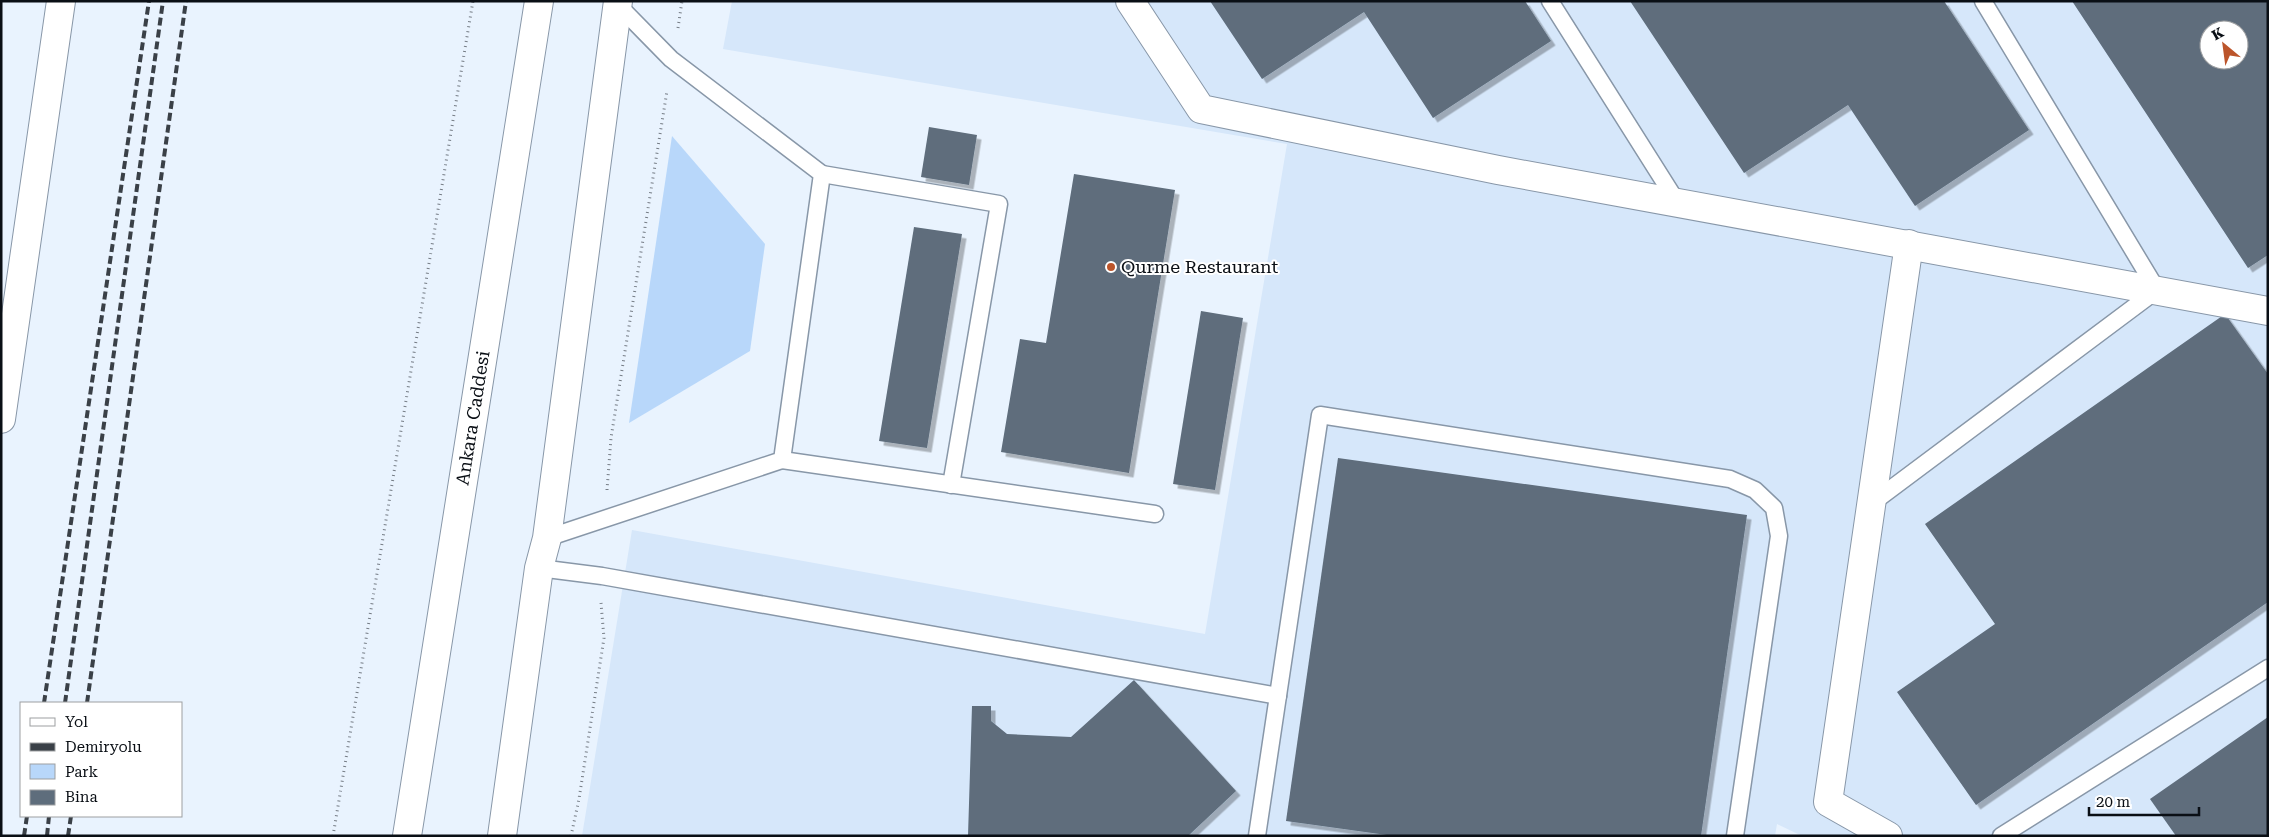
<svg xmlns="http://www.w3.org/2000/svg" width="2269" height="837" font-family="'Roboto Serif',serif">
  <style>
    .built { fill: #d6e7fa; fill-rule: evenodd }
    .green { fill: #b8d7fa }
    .building { fill: #5e6d7c; fill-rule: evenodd; filter: url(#shadow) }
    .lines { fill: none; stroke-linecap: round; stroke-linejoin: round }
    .lane-casing { stroke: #8897a8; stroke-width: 19 }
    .street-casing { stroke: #8897a8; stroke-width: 30 }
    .secondary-casing { stroke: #8897a8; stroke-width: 30 }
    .highway-casing { stroke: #8897a8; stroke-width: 30 }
    .path { stroke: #767d86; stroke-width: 3; stroke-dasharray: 1 4; stroke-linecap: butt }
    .lane { stroke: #fff; stroke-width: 16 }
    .street { stroke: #fff; stroke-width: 28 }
    .secondary { stroke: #fff; stroke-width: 28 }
    .highway { stroke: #fff; stroke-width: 28 }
    .rail { stroke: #3a4047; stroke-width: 4; stroke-dasharray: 8 4; stroke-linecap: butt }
    .poi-dot { fill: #bc552b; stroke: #fff; stroke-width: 2 }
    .labels { text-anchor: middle; stroke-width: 4; stroke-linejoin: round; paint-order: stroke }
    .poi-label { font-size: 18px; fill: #0a0f15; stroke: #fff; text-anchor: start }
    .street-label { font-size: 18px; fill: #0a0f15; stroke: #fff }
  </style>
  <defs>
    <filter id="shadow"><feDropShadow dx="4.5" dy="4.5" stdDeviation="0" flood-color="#0004"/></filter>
  </defs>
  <rect width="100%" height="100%" fill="#e9f3fe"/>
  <path class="built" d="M732 1H2268V836H1802L1777 824 1775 836H582L632 530 1205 634 1287 144 723 49ZM2209 30H2239V60H2209Z"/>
  <path class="green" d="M672 136 765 244 750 351 629 423Z"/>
  <g class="building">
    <path d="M1210 1H1525L1551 41 1433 118 1364 12 1262 79Z"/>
    <path d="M1630 1H1944L2029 130 1915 206 1848 105 1744 173Z"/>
    <path d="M2072 1H2268V255L2248 268ZM2209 30H2239V60H2209Z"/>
    <path d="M929 127 977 135 969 185 921 177Z"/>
    <path d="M1074 174 1175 190 1129 473 1001 452 1020 339 1046 343Z"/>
    <path d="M914 227 962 234 927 448 879 441Z"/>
    <path d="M1201 311 1243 318 1215 490 1173 484Z"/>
    <path d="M2225 314 2268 374V602L1976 805 1897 692 1995 624 1925 524Z"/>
    <path d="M1338 458 1747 515 1701 836H1394L1286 821Z"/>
    <path d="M1134 680 1236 791 1188 836H968L972 706H991V721L1007 734 1071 737Z"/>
    <path d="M2268 717V836H2176L2150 799Z"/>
  </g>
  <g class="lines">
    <defs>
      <g id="lane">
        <path d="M1550 1 1677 202"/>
        <path d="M822 174 999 204 951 485"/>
        <path d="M782 460 1155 514"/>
        <path d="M1872 503 2157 290 1983 1"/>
        <path d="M547 538 782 460 822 174 671 59 617 4"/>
        <path d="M539 568 602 576 1278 696"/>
        <path d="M1257 836 1320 415 1730 479 1755 490 1774 508 1779 536 1735 836"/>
        <path d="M2001 836 2268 668"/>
      </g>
      <g id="street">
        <path d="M1130 1 1201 109 1498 170 2268 311"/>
        <path d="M1888 836 1828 802 1909 244"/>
      </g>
      <path id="secondary" d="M1 419 61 1"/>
      <g id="highway">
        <path d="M407 836 539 1"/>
        <path d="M502 836 539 568 547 538 618 1"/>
      </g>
    </defs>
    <use href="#lane" class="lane-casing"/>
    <use href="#street" class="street-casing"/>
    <use href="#secondary" class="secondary-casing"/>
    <use href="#highway" class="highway-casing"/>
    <g class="path">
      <path d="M678 28 682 1"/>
      <path d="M607 490 611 438 667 91"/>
      <path d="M333 836 473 1"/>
      <path d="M571 836 579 799 604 638 601 603"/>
    </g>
    <use href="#lane" class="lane"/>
    <use href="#street" class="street"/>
    <use href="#secondary" class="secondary"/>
    <use href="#highway" class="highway"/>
    <g class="rail">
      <path d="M44 703 149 1"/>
      <path d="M65 703 163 1"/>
      <path d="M87 703 186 1"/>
      <path d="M24 836 27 816"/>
      <path d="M47 836 49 816"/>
      <path d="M68 836 71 816"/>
    </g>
  </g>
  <circle class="poi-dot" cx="1111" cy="267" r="5"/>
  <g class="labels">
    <g class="poi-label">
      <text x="1121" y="273">Qurme Restaurant</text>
    </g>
    <g class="street-label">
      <text transform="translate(473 418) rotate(-81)" y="6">Ankara Caddesi</text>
    </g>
  </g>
  <rect width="2269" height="837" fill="none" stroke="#0a0f15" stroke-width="5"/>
  <rect x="20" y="702" width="162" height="115" fill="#ffffff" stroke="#9d9fa1"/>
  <rect x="30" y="718" width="25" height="8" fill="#ffffff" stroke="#9d9fa1"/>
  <text x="65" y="727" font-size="15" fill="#0a0f15">Yol</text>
  <rect x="30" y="743" width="25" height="8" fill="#3a4047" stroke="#9d9fa1"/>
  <text x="65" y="752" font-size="15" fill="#0a0f15">Demiryolu</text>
  <rect x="30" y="764" width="25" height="15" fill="#b8d7fa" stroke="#9d9fa1"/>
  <text x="65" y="777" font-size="15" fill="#0a0f15">Park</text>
  <rect x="30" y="790" width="25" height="15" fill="#5e6d7c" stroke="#9d9fa1"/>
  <text x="65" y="802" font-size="15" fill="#0a0f15">Bina</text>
  <g transform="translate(2224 45) rotate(331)"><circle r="24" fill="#ffffff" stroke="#9d9fa1"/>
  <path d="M0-4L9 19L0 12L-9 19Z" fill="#bc552b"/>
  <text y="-8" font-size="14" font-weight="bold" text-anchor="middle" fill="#0a0f15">K</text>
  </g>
  <path d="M2089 807v8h110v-8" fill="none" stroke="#0a0f15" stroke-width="2.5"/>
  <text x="2096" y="807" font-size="15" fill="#0a0f15" stroke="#ffffff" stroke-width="4" paint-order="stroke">20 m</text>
</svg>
